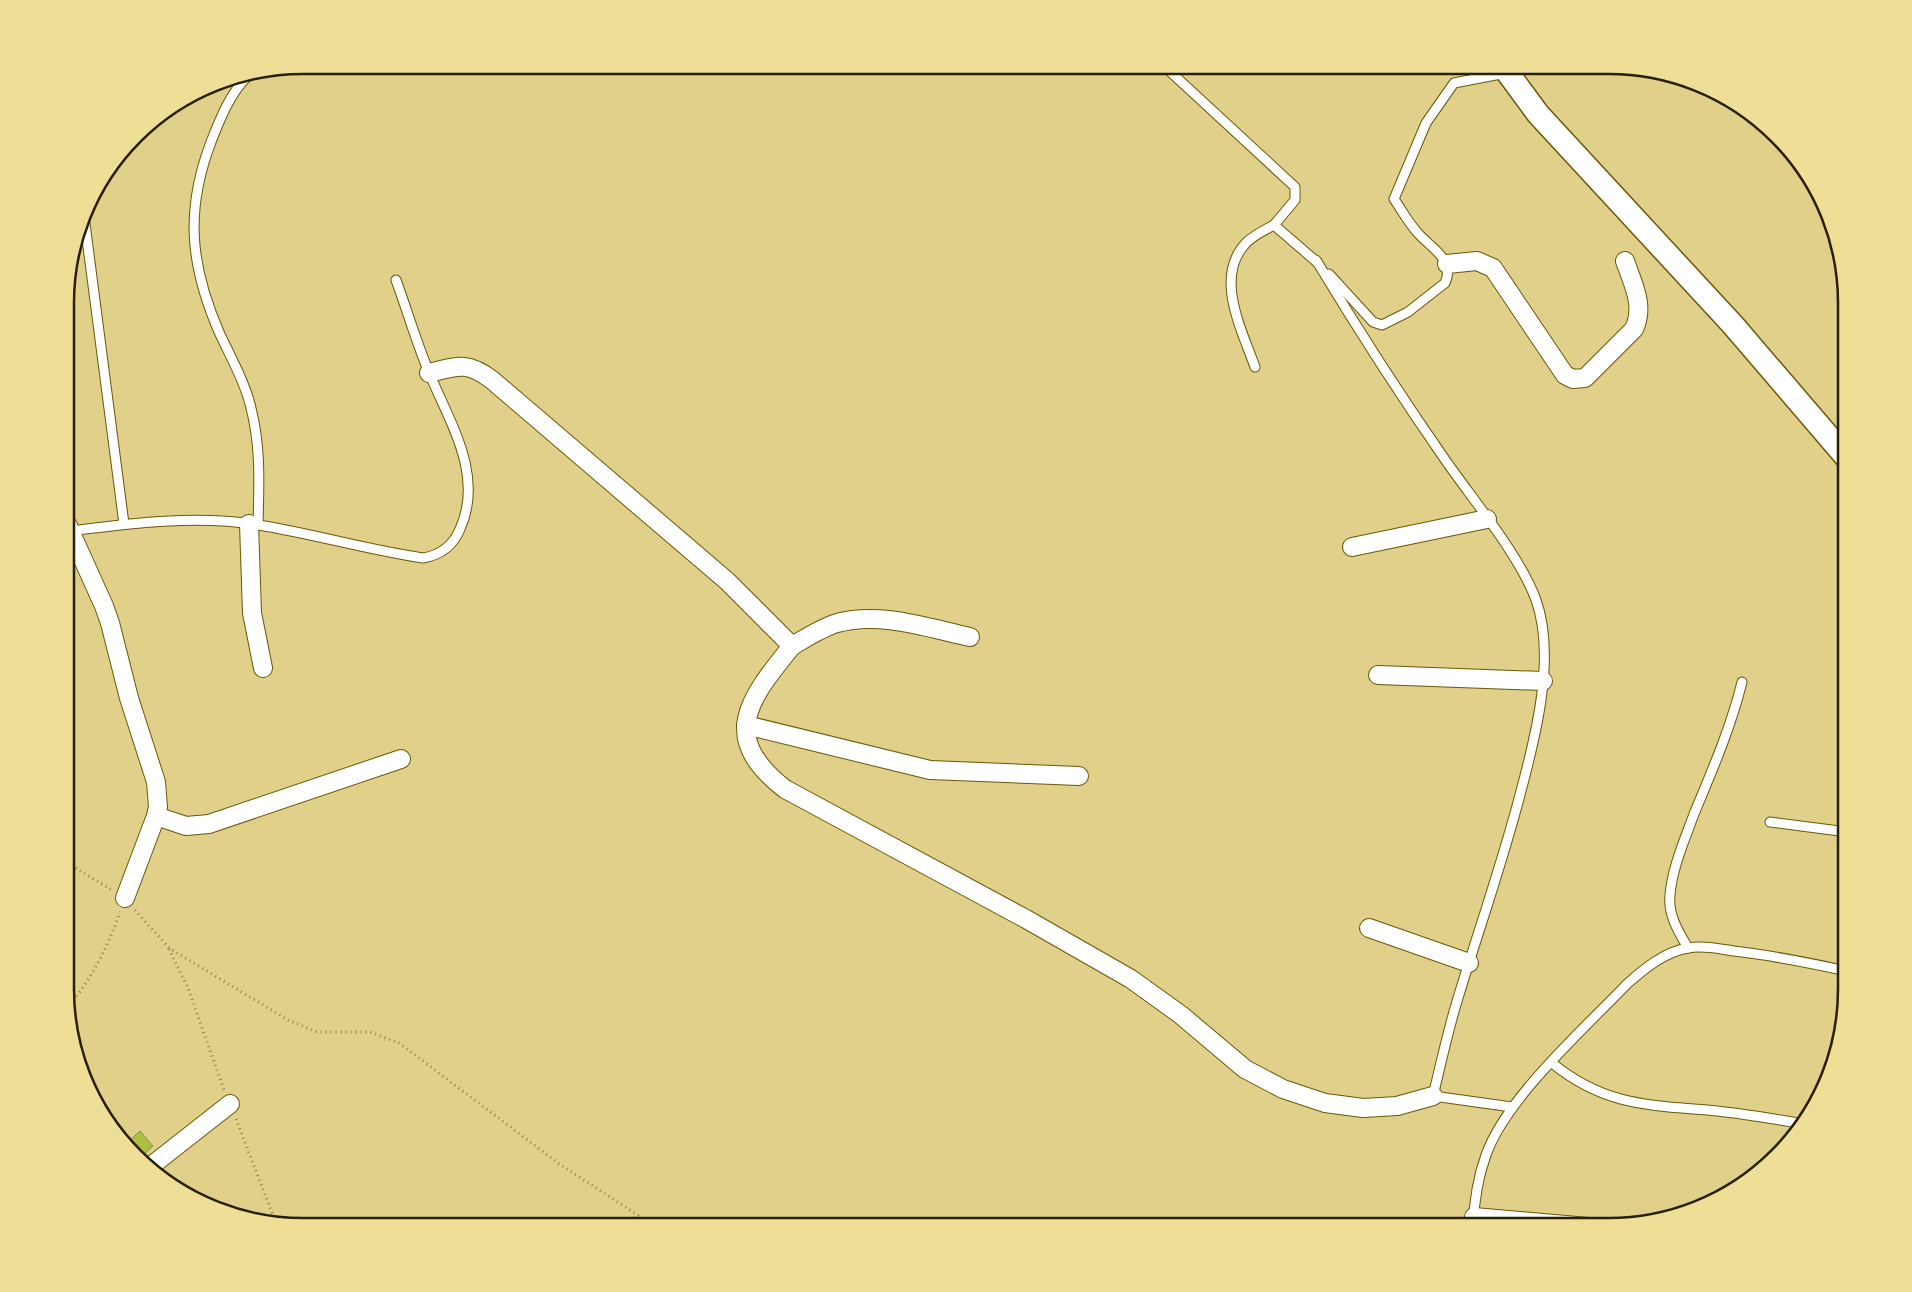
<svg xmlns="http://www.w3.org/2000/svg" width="1912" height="1292" font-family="'Open Sans',sans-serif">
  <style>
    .building { fill: #aebe45; stroke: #85904c }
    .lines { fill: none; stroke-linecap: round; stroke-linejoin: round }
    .service-casing { stroke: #685807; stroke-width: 11 }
    .minor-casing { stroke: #685807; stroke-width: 20 }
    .tertiary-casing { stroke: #685807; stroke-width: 25 }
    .path { stroke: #90834f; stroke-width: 3; stroke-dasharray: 1 4; stroke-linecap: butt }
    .service { stroke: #fff; stroke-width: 9 }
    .minor { stroke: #fff; stroke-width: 18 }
    .tertiary { stroke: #fff; stroke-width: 22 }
    .rim { fill: none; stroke: #272003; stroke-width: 2.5 }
  </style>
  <rect width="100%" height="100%" fill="#e1d089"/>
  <path class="building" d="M140 1131 153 1146 142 1156 128 1142Z"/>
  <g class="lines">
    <defs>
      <g id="service">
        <path d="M1163 65 1295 187V200L1274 225 1318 263"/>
        <path d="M248 76C230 93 220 119 211 142 185 210 190 265 219 332 230 356 245 382 251 408 261 447 259 485 258 525"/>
        <path d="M84 216 124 524"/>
        <path d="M1316 260C1357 328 1400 395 1446 461 1474 501 1520 556 1536 600 1556 656 1536 735 1521 791 1503 861 1479 929 1458 998 1448 1030 1441 1063 1433 1096L1512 1107"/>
        <path d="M1329 274 1373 322 1382 325 1408 312 1445 283C1456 259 1430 248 1417 232 1408 222 1401 209 1394 199L1426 123 1454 83 1506 73"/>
        <path d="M1255 367C1242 330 1213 276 1247 242 1254 235 1265 230 1274 225"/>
        <path d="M70 531C132 523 197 515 259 525 314 534 368 550 423 558 441 555 453 546 460 529 485 474 448 420 428 370 416 341 407 310 396 280"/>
        <path d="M1770 822 1847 832"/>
        <path d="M1688 948C1678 931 1668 915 1670 895 1672 868 1685 839 1694 814 1712 771 1731 727 1742 682"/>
        <path d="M1552 1063C1606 1107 1651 1105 1717 1111 1746 1114 1775 1119 1804 1124"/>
        <path d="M1473 1227C1474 1203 1478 1177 1486 1155 1506 1098 1584 1029 1627 984 1644 969 1664 952 1688 948 1703 945 1719 949 1734 951 1772 955 1809 963 1847 971"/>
      </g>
      <g id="minor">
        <path d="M1447 264 1477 261 1493 268 1565 375 1573 379 1585 378 1634 329C1645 306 1633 284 1625 261"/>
        <path d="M429 373C458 366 467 361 492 380L727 581 792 646C749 699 718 737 785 789L1026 919 1131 979 1181 1015 1245 1069 1283 1089 1325 1103 1363 1108 1397 1106 1433 1096"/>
        <path d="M67 524 104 606 110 623 129 698 156 782 158 807 156 816 125 898"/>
        <path d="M249 524 252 613 263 668"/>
        <path d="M1352 547 1487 519"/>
        <path d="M792 646C806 638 821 628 837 623 880 611 928 628 970 637"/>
        <path d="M1378 675 1543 681"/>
        <path d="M746 725 930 770 1079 776"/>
        <path d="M156 816 186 826 209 824 401 759"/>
        <path d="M1369 928 1469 963"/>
        <path d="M151 1166 230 1104"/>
        <path d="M1474 1217 1588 1227"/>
      </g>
      <path id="tertiary" d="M1502 65 1538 114 1733 325 1847 458"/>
    </defs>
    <use href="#service" class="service-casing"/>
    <use href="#minor" class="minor-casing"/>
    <use href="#tertiary" class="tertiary-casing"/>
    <g class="path">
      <path d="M67 863 112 890"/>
      <path d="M135 910 169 948 288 1020 317 1032H370L399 1043 558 1163 656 1227"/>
      <path d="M169 949 188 988 224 1090"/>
      <path d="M67 1008C92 979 107 948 120 912"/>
      <path d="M236 1119 276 1223"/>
    </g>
    <use href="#service" class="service"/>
    <use href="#minor" class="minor"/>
    <use href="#tertiary" class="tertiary"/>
  </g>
  <path d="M0 0H1912V1292H0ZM303 74H1609A229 229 0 0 1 1838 303V989A229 229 0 0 1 1609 1218H303A229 229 0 0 1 74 989V303A229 229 0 0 1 303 74Z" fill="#efde96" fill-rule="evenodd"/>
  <path class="rim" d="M303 74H1609A229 229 0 0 1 1838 303V989A229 229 0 0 1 1609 1218H303A229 229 0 0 1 74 989V303A229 229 0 0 1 303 74Z"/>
</svg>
